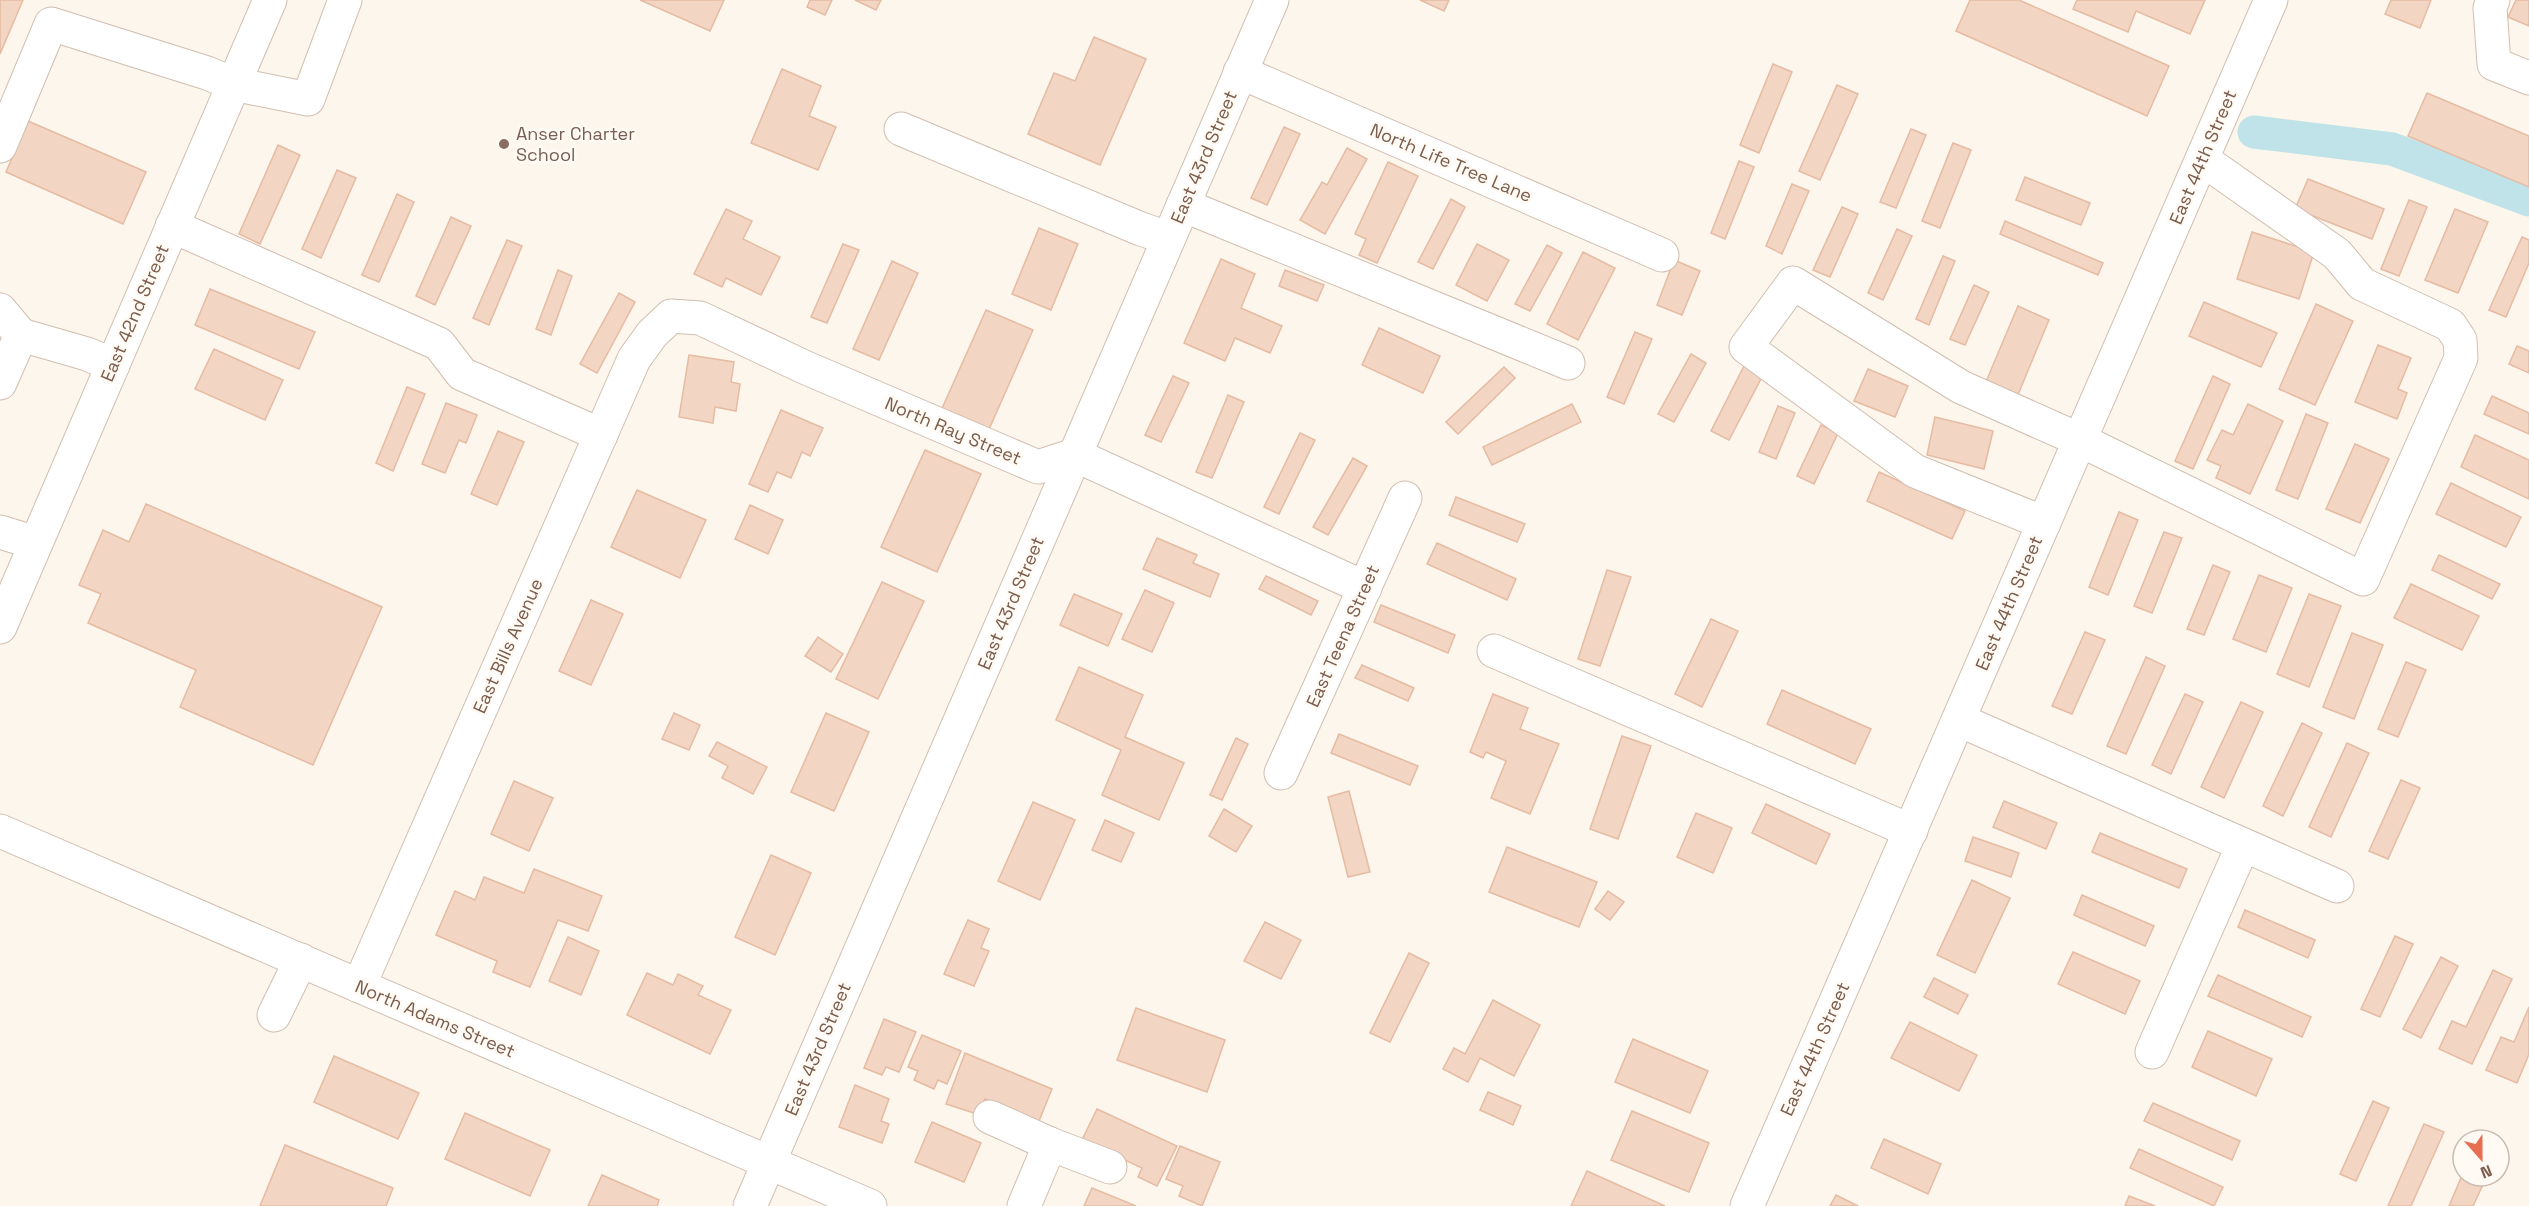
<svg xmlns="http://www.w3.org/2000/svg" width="2529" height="1206" font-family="'Space Grotesk',sans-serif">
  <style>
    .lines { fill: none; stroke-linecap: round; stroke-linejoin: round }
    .canal { stroke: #bfe3e8; stroke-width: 33 }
    .building { fill: #f3d5c3; stroke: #e6bba3; stroke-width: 1.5 }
    .minor-casing { stroke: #d1beb0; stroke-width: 35 }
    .minor { stroke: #fff; stroke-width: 33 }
    .education-dot { fill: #8d6e63; stroke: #fffaf3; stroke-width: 2 }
    .labels { text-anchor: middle; stroke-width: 5; stroke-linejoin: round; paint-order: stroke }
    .education-label { font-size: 18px; fill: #785e54; stroke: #fffaf3; text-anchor: start }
    .street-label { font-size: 18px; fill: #7a5c4d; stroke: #fffaf3 }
  </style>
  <rect width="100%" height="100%" fill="#fdf6ec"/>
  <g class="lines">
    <path class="canal" d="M2254 132 2392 149 2529 200"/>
  </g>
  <g class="building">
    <path d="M0 0H23L0 54Z"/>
    <path d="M640 0H724L710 31Z"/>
    <path d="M810 0H832L825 15 807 7Z"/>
    <path d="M855 0H881L876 10Z"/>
    <path d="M1420 0H1449L1444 11Z"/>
    <path d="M1970 0H2019L2169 66 2147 116 1956 31Z"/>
    <path d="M2077 0H2205L2190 34 2136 11 2128 32 2073 9Z"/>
    <path d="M2391 0H2431L2420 28 2385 14Z"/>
    <path d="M2516 0H2529V26L2508 17Z"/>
    <path d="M1094 37 1146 59 1100 165 1028 134 1054 73 1075 81Z"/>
    <path d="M1773 64 1792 72 1759 153 1740 145Z"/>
    <path d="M782 69 821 86 809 116 836 127 818 170 751 143Z"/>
    <path d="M1837 85 1858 94 1820 180 1799 171Z"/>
    <path d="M2427 93 2529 136V187L2408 136Z"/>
    <path d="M28 121 146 172 123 224 6 172Z"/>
    <path d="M1284 127 1300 134 1267 205 1251 198Z"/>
    <path d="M1911 129 1926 135 1896 208 1880 202Z"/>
    <path d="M1953 143 1971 150 1940 228 1922 221Z"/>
    <path d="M278 145 300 155 260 244 239 234Z"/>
    <path d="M1347 148 1367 159 1325 234 1300 220 1322 182 1327 185Z"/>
    <path d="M1739 161 1754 167 1725 239 1711 233Z"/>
    <path d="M1388 162 1418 176 1377 263 1359 255 1366 239 1355 234Z"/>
    <path d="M337 170 356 178 321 258 302 249Z"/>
    <path d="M2025 177 2090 203 2081 225 2016 200Z"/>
    <path d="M2308 179 2384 209 2372 239 2295 209Z"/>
    <path d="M1792 184 1809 191 1782 254 1766 246Z"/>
    <path d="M397 194 414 202 379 282 362 275Z"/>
    <path d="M1451 199 1465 207 1433 269 1418 262Z"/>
    <path d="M2409 200 2427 207 2399 276 2381 269Z"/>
    <path d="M1842 207 1858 214 1830 277 1813 270Z"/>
    <path d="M726 209 752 221 743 239 780 257 761 295 726 278 722 287 694 274Z"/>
    <path d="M2455 209 2488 222 2458 293 2425 280Z"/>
    <path d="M451 217 471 226 435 305 416 296Z"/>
    <path d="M2005 221 2103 263 2098 275 2000 234Z"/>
    <path d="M1039 228 1078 244 1051 310 1012 294Z"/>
    <path d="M1897 229 1912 236 1883 300 1868 293Z"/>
    <path d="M2252 232 2314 252 2299 299 2237 279Z"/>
    <path d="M2522 237 2529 240V263L2506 317 2489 310Z"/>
    <path d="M507 240 522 246 489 325 473 318Z"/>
    <path d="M843 244 859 250 827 323 811 317Z"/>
    <path d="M1477 244 1509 260 1487 301 1456 285Z"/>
    <path d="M1547 245 1562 253 1530 311 1515 304Z"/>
    <path d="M1583 252 1615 268 1578 340 1547 324Z"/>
    <path d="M1943 256 1955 261 1929 325 1916 319Z"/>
    <path d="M1221 259 1255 274 1241 308 1282 326 1270 353 1235 338 1225 361 1184 343Z"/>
    <path d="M1674 260 1700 271 1682 315 1657 305Z"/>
    <path d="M892 261 918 273 879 360 853 349Z"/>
    <path d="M558 270 572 276 551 335 536 329Z"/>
    <path d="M1285 270 1324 285 1317 301 1279 286Z"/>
    <path d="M1974 285 1989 292 1965 345 1950 339Z"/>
    <path d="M210 289 315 332 299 369 195 325Z"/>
    <path d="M619 293 635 302 597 373 580 364Z"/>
    <path d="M2204 302 2277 333 2261 367 2189 336Z"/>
    <path d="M2316 304 2353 321 2315 405 2279 389Z"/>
    <path d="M2018 306 2049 320 2017 397 1985 384Z"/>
    <path d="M986 310 1033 330 986 436 939 415Z"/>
    <path d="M1379 328 1440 356 1423 393 1362 365Z"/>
    <path d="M1635 332 1652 339 1624 404 1607 397Z"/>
    <path d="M2378 345 2411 358 2398 389 2407 393 2397 419 2355 402Z"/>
    <path d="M2517 346 2529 351V373L2509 364Z"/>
    <path d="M214 349 283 380 265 420 195 389Z"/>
    <path d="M1691 354 1706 363 1674 422 1658 414Z"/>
    <path d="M689 355 734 362 731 382 740 384 736 411 715 407 713 423 679 417Z"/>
    <path d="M1745 364 1764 373 1729 440 1711 431Z"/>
    <path d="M1504 367 1515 378 1458 434 1446 422Z"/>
    <path d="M1868 369 1908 386 1895 417 1854 401Z"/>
    <path d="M1173 376 1189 383 1161 442 1145 435Z"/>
    <path d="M2213 376 2230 384 2193 469 2175 461Z"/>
    <path d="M407 387 425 394 393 471 376 463Z"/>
    <path d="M1228 395 1244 402 1212 478 1196 472Z"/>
    <path d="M2492 396 2529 413V434L2484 414Z"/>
    <path d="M446 403 477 415 466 443 459 440 445 473 422 464Z"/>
    <path d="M1572 404 1581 422 1492 465 1483 447Z"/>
    <path d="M2248 404 2283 421 2250 494 2216 478 2221 466 2207 460 2222 430 2233 435Z"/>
    <path d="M1778 406 1795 413 1776 459 1759 452Z"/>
    <path d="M781 410 823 428 810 456 802 452 791 478 777 472 768 492 749 484Z"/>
    <path d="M2306 414 2328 423 2298 499 2276 490Z"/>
    <path d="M1935 417 1993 431 1984 469 1927 455Z"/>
    <path d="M1821 425 1838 433 1814 484 1797 476Z"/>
    <path d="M498 431 524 442 497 505 471 494Z"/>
    <path d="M1300 433 1315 440 1279 514 1264 507Z"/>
    <path d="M2475 435 2529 460V499L2461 467Z"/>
    <path d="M2355 444 2389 459 2360 523 2326 509Z"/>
    <path d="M925 450 981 474 937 572 881 547Z"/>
    <path d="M1353 458 1367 466 1328 535 1313 527Z"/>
    <path d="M1879 472 1965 511 1952 539 1867 501Z"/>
    <path d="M2451 483 2521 517 2506 547 2436 514Z"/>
    <path d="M637 490 706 520 680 578 611 547Z"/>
    <path d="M1456 497 1525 524 1517 542 1449 515Z"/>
    <path d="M146 504 382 607 313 765 180 707 196 670 88 623 101 594 79 585 103 530 129 542Z"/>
    <path d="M750 505 783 520 768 554 735 539Z"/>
    <path d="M2119 512 2138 520 2108 595 2089 587Z"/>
    <path d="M2164 532 2182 538 2152 613 2134 606Z"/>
    <path d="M1157 538 1197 555 1193 563 1219 574 1210 597 1143 569Z"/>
    <path d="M1437 543 1516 579 1507 600 1427 564Z"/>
    <path d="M2439 555 2500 584 2492 599 2432 570Z"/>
    <path d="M2213 565 2230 572 2204 635 2187 629Z"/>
    <path d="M1607 570 1631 577 1600 666 1578 659Z"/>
    <path d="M2259 575 2292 588 2266 652 2233 639Z"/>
    <path d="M1266 576 1318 601 1311 615 1259 589Z"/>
    <path d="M882 582 924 601 878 699 836 679Z"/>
    <path d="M2411 584 2479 616 2462 650 2394 618Z"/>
    <path d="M1145 590 1174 603 1152 652 1122 639Z"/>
    <path d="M1074 594 1122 614 1108 646 1060 625Z"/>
    <path d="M2309 594 2341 606 2309 687 2277 674Z"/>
    <path d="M591 600 623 614 591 685 559 671Z"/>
    <path d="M1381 605 1455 635 1448 653 1374 622Z"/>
    <path d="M1711 619 1738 631 1702 707 1675 694Z"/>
    <path d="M2085 632 2105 640 2072 714 2052 706Z"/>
    <path d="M2352 633 2383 645 2354 719 2323 707Z"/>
    <path d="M818 637 843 654 831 672 805 656Z"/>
    <path d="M2146 657 2165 666 2126 754 2107 746Z"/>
    <path d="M2406 662 2426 670 2398 737 2378 729Z"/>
    <path d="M1362 665 1414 688 1408 701 1355 678Z"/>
    <path d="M1079 667 1143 695 1125 737 1184 763 1159 820 1102 795 1121 750 1056 720Z"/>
    <path d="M1782 690 1871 729 1855 764 1767 724Z"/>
    <path d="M1493 694 1528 708 1520 729 1559 744 1530 814 1491 798 1506 761 1486 752 1483 758 1470 752Z"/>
    <path d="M2185 694 2203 702 2171 774 2152 765Z"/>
    <path d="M2241 702 2263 712 2224 798 2201 787Z"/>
    <path d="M674 713 700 725 689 750 662 739Z"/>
    <path d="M826 713 869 732 834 811 791 792Z"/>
    <path d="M2302 723 2322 733 2283 816 2263 806Z"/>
    <path d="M1339 734 1418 766 1410 785 1331 753Z"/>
    <path d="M1622 736 1651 746 1618 839 1590 829Z"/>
    <path d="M1236 738 1248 744 1222 800 1210 795Z"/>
    <path d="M717 742 767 767 753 794 722 778 728 766 709 756Z"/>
    <path d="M2347 743 2369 753 2331 837 2309 827Z"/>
    <path d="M2401 780 2420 788 2388 859 2369 851Z"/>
    <path d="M514 781 553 798 529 851 491 834Z"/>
    <path d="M1349 791 1370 872 1348 877 1328 797Z"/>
    <path d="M2004 801 2057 823 2046 849 1993 827Z"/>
    <path d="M1033 802 1075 820 1040 900 998 881Z"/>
    <path d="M1766 804 1830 834 1816 864 1752 833Z"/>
    <path d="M1224 809 1252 826 1236 852 1209 836Z"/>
    <path d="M1696 813 1732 828 1713 873 1677 857Z"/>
    <path d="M1105 820 1134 833 1121 862 1092 850Z"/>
    <path d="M2100 833 2187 869 2179 888 2092 852Z"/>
    <path d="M1973 837 2019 853 2011 877 1965 861Z"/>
    <path d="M1507 847 1597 882 1579 927 1489 892Z"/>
    <path d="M771 855 811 873 775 955 735 937Z"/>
    <path d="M534 869 602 896 588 931 558 920 530 987 493 972 497 961 436 935 455 891 475 900 484 877 524 893Z"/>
    <path d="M1972 880 2010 898 1975 973 1937 955Z"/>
    <path d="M1608 891 1624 902 1610 920 1595 909Z"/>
    <path d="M2082 895 2154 926 2145 946 2074 915Z"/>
    <path d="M2245 910 2315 940 2308 958 2238 927Z"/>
    <path d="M968 920 989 929 981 948 989 951 974 986 944 974Z"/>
    <path d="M1265 922 1301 940 1281 979 1244 961Z"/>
    <path d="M2395 936 2413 944 2380 1017 2361 1009Z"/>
    <path d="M568 937 599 951 581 995 549 981Z"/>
    <path d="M2073 952 2140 981 2125 1014 2058 984Z"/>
    <path d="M1409 953 1429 963 1390 1042 1370 1033Z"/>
    <path d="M2441 957 2458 966 2421 1038 2403 1029Z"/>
    <path d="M2493 970 2512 979 2472 1064 2439 1049 2452 1021 2466 1027Z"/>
    <path d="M647 973 673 985 678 974 703 986 698 995 731 1010 710 1054 627 1015Z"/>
    <path d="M2218 975 2311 1017 2302 1037 2208 996Z"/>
    <path d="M1934 978 1968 995 1958 1014 1924 997Z"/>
    <path d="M1493 1000 1540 1025 1514 1076 1480 1058 1468 1082 1443 1069 1454 1048 1465 1054Z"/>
    <path d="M2529 1007V1054L2517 1083 2486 1070 2501 1037 2514 1042Z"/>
    <path d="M1136 1008 1225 1040 1207 1092 1117 1060Z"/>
    <path d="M884 1019 916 1032 899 1072 886 1067 882 1075 864 1068Z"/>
    <path d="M1910 1022 1977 1055 1959 1091 1891 1058Z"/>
    <path d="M2208 1031 2272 1059 2256 1096 2192 1067Z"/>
    <path d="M922 1035 961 1051 947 1084 938 1080 934 1089 914 1080 918 1071 908 1067Z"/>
    <path d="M1633 1039 1708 1071 1690 1113 1615 1082Z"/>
    <path d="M965 1053 1052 1089 1039 1121 985 1099 977 1114 946 1104Z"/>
    <path d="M334 1056 419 1093 398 1139 314 1102Z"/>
    <path d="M855 1085 889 1099 881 1121 889 1124 882 1143 839 1127Z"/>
    <path d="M1488 1092 1521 1106 1513 1125 1480 1110Z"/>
    <path d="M2373 1101 2389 1108 2356 1181 2340 1174Z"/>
    <path d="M2153 1103 2240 1141 2232 1160 2144 1121Z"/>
    <path d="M1097 1109 1177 1146 1157 1186 1138 1177 1142 1168 1082 1140Z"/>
    <path d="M1632 1111 1709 1143 1689 1192 1611 1160Z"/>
    <path d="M465 1113 550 1150 530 1196 445 1159Z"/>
    <path d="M932 1122 981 1143 964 1182 915 1162Z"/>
    <path d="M2424 1124 2444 1132 2411 1206H2388Z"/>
    <path d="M1884 1139 1941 1164 1928 1194 1871 1168Z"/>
    <path d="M285 1145 393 1188 386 1206H260Z"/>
    <path d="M1180 1146 1220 1162 1202 1206 1179 1196 1183 1186 1166 1179Z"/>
    <path d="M2139 1149 2223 1187 2214 1206 2130 1168Z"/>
    <path d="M1587 1171 1665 1206H1571Z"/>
    <path d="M2463 1173V1176H2487L2473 1206H2449Z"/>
    <path d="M602 1175 659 1200 657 1206H588Z"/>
    <path d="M1092 1188 1136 1206H1084Z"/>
    <path d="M1836 1195 1858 1206H1830Z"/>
    <path d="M2129 1196 2155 1206H2125Z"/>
  </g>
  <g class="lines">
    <defs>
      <g id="minor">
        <path d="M2493 0 2490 8 2494 64 2529 78"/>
        <path d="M1240 72 1662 255"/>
        <path d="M901 129 1141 229 1168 238"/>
        <path d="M0 146 51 24 207 73 233 84 308 99 345 0"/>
        <path d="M1183 205 1568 363"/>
        <path d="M172 226 439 344 462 374 601 435"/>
        <path d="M0 310 21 335"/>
        <path d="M0 383 21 335 87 354 113 365"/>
        <path d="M2044 523 1915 471 1746 347 1793 283 1961 387 2080 440 2363 579 2461 358 2460 340 2450 325 2362 284 2337 254 2202 159"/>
        <path d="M0 532 36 543"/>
        <path d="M0 627 270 0"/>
        <path d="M1494 651 1911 831"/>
        <path d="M1959 720 2337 886"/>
        <path d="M1281 773 1405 498"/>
        <path d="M0 831 870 1206"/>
        <path d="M359 986 634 359 652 334 671 316 700 318 804 367 1038 467 1075 455 1365 588"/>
        <path d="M274 1015 301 960"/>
        <path d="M2152 1052 2243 845"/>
        <path d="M990 1117 1050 1144 1024 1206"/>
        <path d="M1050 1144 1110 1167"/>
        <path d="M750 1206 1272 0"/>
        <path d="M1747 1206 2271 0"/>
      </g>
    </defs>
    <use href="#minor" class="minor-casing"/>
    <use href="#minor" class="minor"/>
  </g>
  <circle class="education-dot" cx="504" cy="144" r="6"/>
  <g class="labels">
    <g class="education-label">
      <text x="516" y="140">Anser Charter<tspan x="516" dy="21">School</tspan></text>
    </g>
    <g class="street-label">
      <text transform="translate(1204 157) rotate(-67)" y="6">East 43rd Street</text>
      <text transform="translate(2203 157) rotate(-67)" y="6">East 44th Street</text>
      <text transform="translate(1451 163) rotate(23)" y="6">North Life Tree Lane</text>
      <text transform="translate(135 313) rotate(-67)" y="6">East 42nd Street</text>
      <text transform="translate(953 431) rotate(23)" y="6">North Ray Street</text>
      <text transform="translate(1011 603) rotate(-67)" y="6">East 43rd Street</text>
      <text transform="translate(2009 603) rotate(-67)" y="6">East 44th Street</text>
      <text transform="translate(1343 636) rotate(-66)" y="6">East Teena Street</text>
      <text transform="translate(508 646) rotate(-66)" y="6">East Bills Avenue</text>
      <text transform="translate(435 1019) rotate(23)" y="6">North Adams Street</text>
      <text transform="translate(818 1049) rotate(-67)" y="6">East 43rd Street</text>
      <text transform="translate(1815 1049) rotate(-66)" y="6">East 44th Street</text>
    </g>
  </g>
  <g transform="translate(2481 1158) rotate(159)"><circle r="28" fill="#fffaf3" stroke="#cabbb1" stroke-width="1.5"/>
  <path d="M0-4.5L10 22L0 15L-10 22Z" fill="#e76f51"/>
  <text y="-9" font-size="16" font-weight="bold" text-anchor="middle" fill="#7a5c4d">N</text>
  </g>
</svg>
